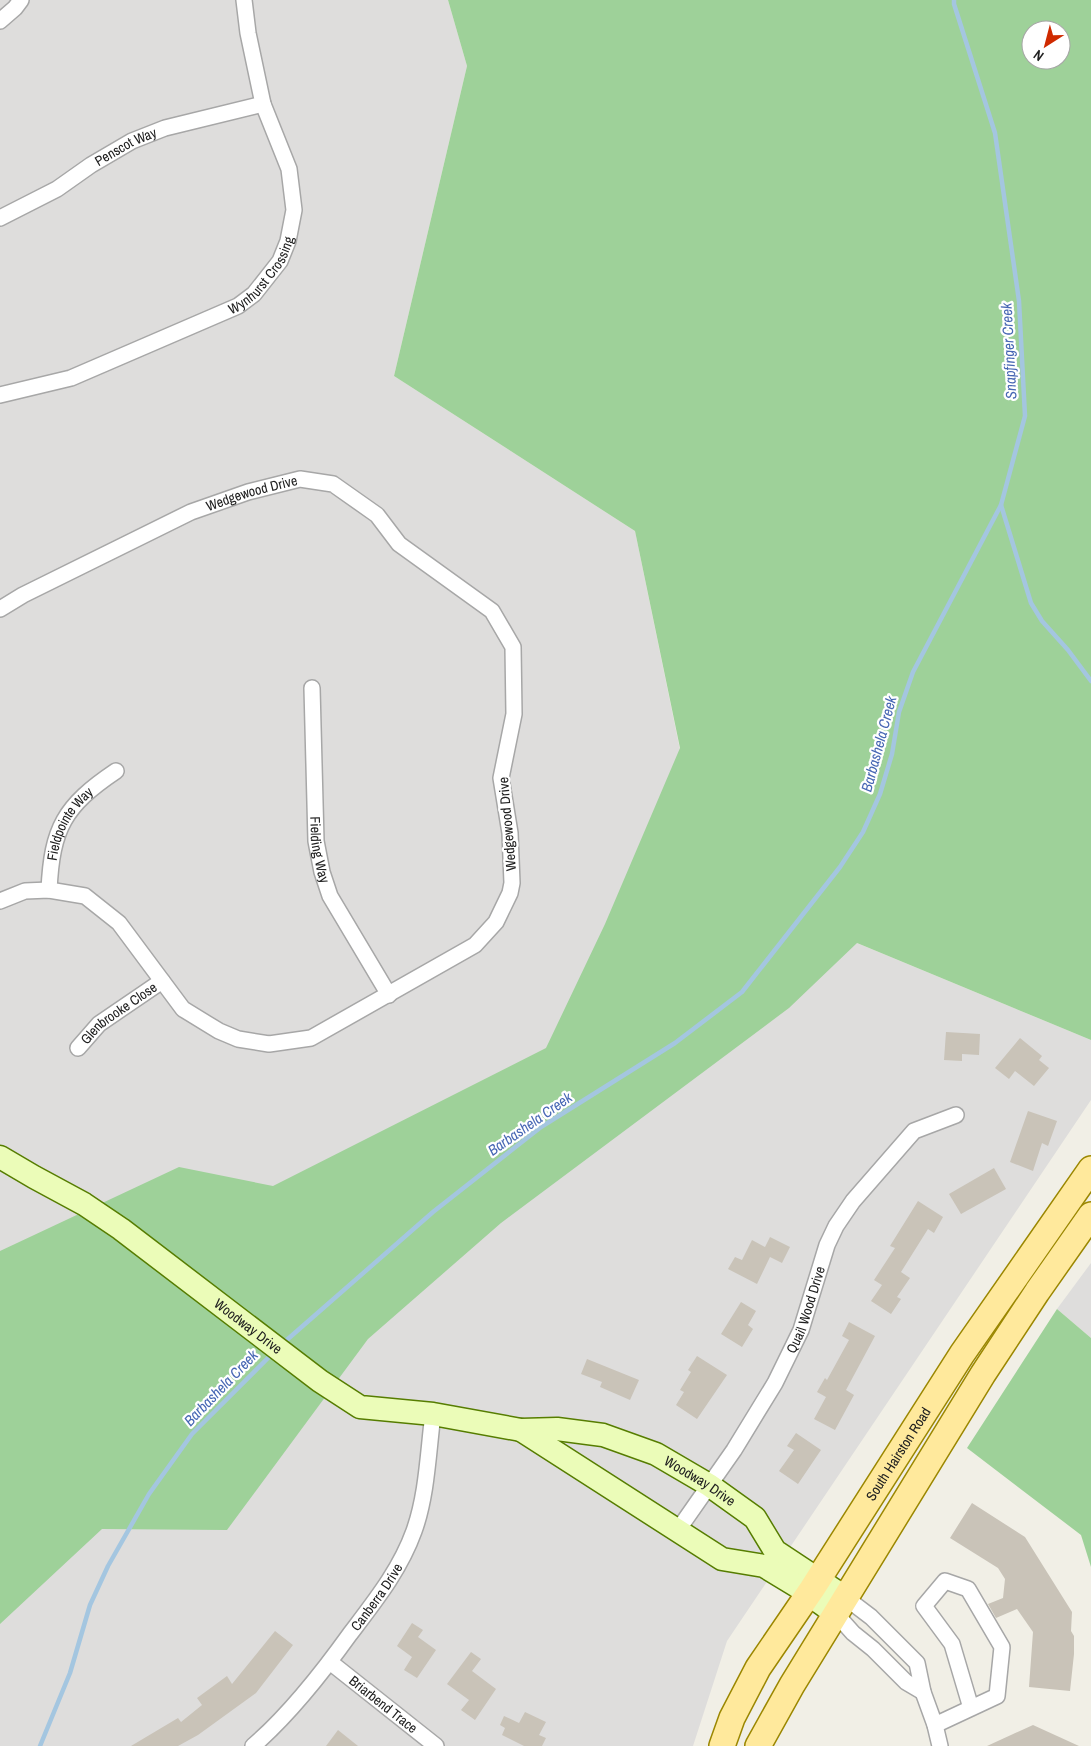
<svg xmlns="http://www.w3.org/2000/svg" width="1091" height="1746" font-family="'Archivo Narrow',sans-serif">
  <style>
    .residential { fill: #dedddc }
    .forest { fill: #9ed199; fill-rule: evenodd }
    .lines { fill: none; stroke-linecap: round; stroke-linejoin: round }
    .stream { stroke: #a4c6e0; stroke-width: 4.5 }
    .building { fill: #c9c3b8 }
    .street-casing { stroke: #a7a7a7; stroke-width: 18 }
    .secondary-casing { stroke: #567d00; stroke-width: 25 }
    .primary-casing { stroke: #9b8700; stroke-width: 28 }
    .street { stroke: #fff; stroke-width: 15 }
    .secondary { stroke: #ebfcb8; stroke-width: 22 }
    .primary { stroke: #ffe99c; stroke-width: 25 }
    .labels { text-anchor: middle; stroke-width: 4.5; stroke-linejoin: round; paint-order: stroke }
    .street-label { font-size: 14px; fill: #202020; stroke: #fff }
    .water-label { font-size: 15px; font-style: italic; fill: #4767b4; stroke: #fff }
  </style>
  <rect width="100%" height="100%" fill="#f1efe6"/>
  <g class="residential">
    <path d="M0 0H448L467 66 394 376 635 531 707 881 1091 1040V1100L727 1641 693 1746H0Z"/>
    <path d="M1091 1263V1338L1057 1309Z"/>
  </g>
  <g class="forest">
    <path d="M448 0H1091V1040L857 943 789 1008 501 1223 368 1339 227 1530 102 1529 0 1624V1251L179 1167 273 1186 546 1048 605 924 680 748 635 531 394 376 467 66ZM1031 30H1061V60H1031Z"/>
    <path d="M1057 1309 1091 1338V1567L1081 1535 967 1448Z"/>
  </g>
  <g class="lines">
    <g class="stream">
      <path d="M954 0V4L995 133 1019 301 1025 416 1001 505 1031 603 1042 621 1068 650 1091 681"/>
      <path d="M281 1345 433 1212 541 1127 675 1043 742 992 840 867 863 832 880 794 892 754 899 712 913 672 1001 505"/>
      <path d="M40 1746 70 1673 90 1605 108 1566 149 1494 192 1434 272 1354"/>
    </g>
  </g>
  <g class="building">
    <path d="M946 1032 980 1034 979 1055 962 1054V1061L944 1060Z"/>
    <path d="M1020 1038 1042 1056 1039 1060 1049 1068 1034 1086 1015 1071 1009 1079 995 1068Z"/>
    <path d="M1028 1111 1057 1121 1048 1146 1042 1143 1033 1171 1010 1162Z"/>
    <path d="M994 1168 1006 1189 961 1214 949 1194Z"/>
    <path d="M918 1201 943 1217 934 1233 928 1229 901 1272 910 1278 897 1297 901 1299 891 1314 871 1301 882 1285 874 1280 895 1248 890 1246Z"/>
    <path d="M770 1237 790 1247 782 1263 770 1257 757 1284 728 1269 735 1257 742 1260 752 1240 765 1247Z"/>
    <path d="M741 1302 756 1311 748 1325 753 1329 742 1347 721 1334Z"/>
    <path d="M849 1322 875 1336 846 1390 854 1395 835 1430 814 1419 826 1397 817 1392 825 1378 827 1380 849 1340 842 1336Z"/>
    <path d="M697 1356 727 1375 697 1419 676 1405 684 1392 680 1390 691 1372 688 1370Z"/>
    <path d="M587 1359 639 1380 630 1400 600 1387 602 1382 581 1374Z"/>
    <path d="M796 1433 821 1450 798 1484 779 1471 794 1450 787 1446Z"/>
    <path d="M972 1503 1025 1537 1072 1612 1071 1631 1074 1636V1654L1070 1691 1029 1687 1033 1632 1017 1609 996 1618 988 1604 1003 1598 1005 1579 998 1568 950 1538Z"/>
    <path d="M412 1623 423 1630 418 1637 436 1650 417 1678 404 1670 412 1657 397 1646Z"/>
    <path d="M275 1631 293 1645 256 1693 198 1735 178 1746H131L178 1718 181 1722 202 1705 197 1698 227 1676 232 1684Z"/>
    <path d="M471 1652 481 1659 472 1671 496 1689 475 1720 461 1710 469 1700 447 1684Z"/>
    <path d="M525 1712 546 1722 539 1735 546 1738 542 1746H524L502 1735 505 1728 500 1725 504 1716 519 1723Z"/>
    <path d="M1033 1725 1079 1746H987Z"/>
    <path d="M338 1730 358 1746H326Z"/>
  </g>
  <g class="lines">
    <defs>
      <g id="street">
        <path d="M0 21 15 8 21 0"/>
        <path id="s1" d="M0 218 57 189 91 165 132 141 165 128 263 104"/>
        <path id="s2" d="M0 395 71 378 238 306 254 294 280 261 288 241 294 210 289 169 263 104 248 33 244 0"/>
        <path id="s3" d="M0 609 23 595 191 512 248 492 300 479 333 484 377 515 399 544 492 611 513 647 514 714 501 778 510 833 512 883 510 893 496 922 475 945 311 1038 269 1044 238 1039 219 1031 183 1009 119 923 85 896 49 890 25 891 0 901"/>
        <path id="s4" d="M312 688 316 841 322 872 330 896 389 995"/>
        <path id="s5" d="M49 890C52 828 64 806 116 771"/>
        <path id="s6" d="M78 1048 99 1024 162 981"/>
        <path id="s7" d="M678 1530 734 1450 775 1383 801 1330 827 1245 836 1226 853 1201 914 1131 956 1115"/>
        <path d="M846 1598 871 1617 917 1663 923 1692 935 1725 940 1746"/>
        <path d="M836 1614 853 1633 873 1649 906 1682 923 1692"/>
        <path id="s8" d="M330 1662 436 1746"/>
        <path d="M935 1725 997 1696 1002 1647 968 1589 945 1581 924 1606 952 1644 971 1708"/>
        <path id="s9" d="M253 1746C289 1715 322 1673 350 1634 375 1601 400 1570 414 1531 427 1495 428 1453 433 1414"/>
      </g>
      <g id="secondary">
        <path id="s10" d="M0 1157 34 1177 84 1204 121 1229 320 1381 360 1407 433 1414 521 1430 557 1429 603 1435 656 1454 709 1485 755 1518 775 1551 846 1598"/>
        <path d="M521 1430 722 1559 764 1566 797 1586 836 1614"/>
      </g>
      <g id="primary">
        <path id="s11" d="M722 1746 732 1718 758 1668 812 1589 962 1354 1091 1169"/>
        <path d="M758 1746 792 1685 983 1374 1037 1292 1091 1215"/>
      </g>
    </defs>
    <use href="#street" class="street-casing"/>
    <use href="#secondary" class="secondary-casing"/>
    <use href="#primary" class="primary-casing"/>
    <use href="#street" class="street"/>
    <use href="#secondary" class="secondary"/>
    <use href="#primary" class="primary"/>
  </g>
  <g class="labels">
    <g class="street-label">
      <text dy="5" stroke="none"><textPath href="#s1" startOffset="145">Penscot Way</textPath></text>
      <text dy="5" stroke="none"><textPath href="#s2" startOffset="294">Wynhurst Crossing</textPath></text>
      <text dy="5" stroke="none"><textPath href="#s3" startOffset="278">Wedgewood Drive</textPath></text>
      <text transform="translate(507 824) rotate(-95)" y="5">Wedgewood Drive</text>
      <text dy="5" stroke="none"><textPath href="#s5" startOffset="71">Fieldpointe Way</textPath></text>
      <text dy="5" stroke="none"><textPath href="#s4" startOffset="162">Fielding Way</textPath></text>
      <text dy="5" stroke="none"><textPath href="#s6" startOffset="54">Glenbrooke Close</textPath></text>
      <text dy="5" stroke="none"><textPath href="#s7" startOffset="256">Quail Wood Drive</textPath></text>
      <text dy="5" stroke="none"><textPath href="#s10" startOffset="301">Woodway Drive</textPath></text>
      <text dy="5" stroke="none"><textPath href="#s11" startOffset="342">South Hairston Road</textPath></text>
      <text dy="5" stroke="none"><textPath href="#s10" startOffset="792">Woodway Drive</textPath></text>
      <text dy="5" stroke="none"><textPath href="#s9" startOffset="194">Canberra Drive</textPath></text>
      <text dy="5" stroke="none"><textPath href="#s8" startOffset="68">Briarbend Trace</textPath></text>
    </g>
    <g class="water-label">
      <text transform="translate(1009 351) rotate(-93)" y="5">Snapfinger Creek</text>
      <text transform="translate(879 744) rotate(-75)" y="5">Barbashela Creek</text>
      <text transform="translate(530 1124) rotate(-35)" y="5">Barbashela Creek</text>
      <text transform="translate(221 1388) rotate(-46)" y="5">Barbashela Creek</text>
    </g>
  </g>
  <g transform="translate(1046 45) rotate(216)"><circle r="24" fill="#ffffff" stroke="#a6a6a6"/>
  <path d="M0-4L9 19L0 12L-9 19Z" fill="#cf2a00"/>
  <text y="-8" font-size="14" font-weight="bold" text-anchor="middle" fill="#202020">N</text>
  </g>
</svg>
